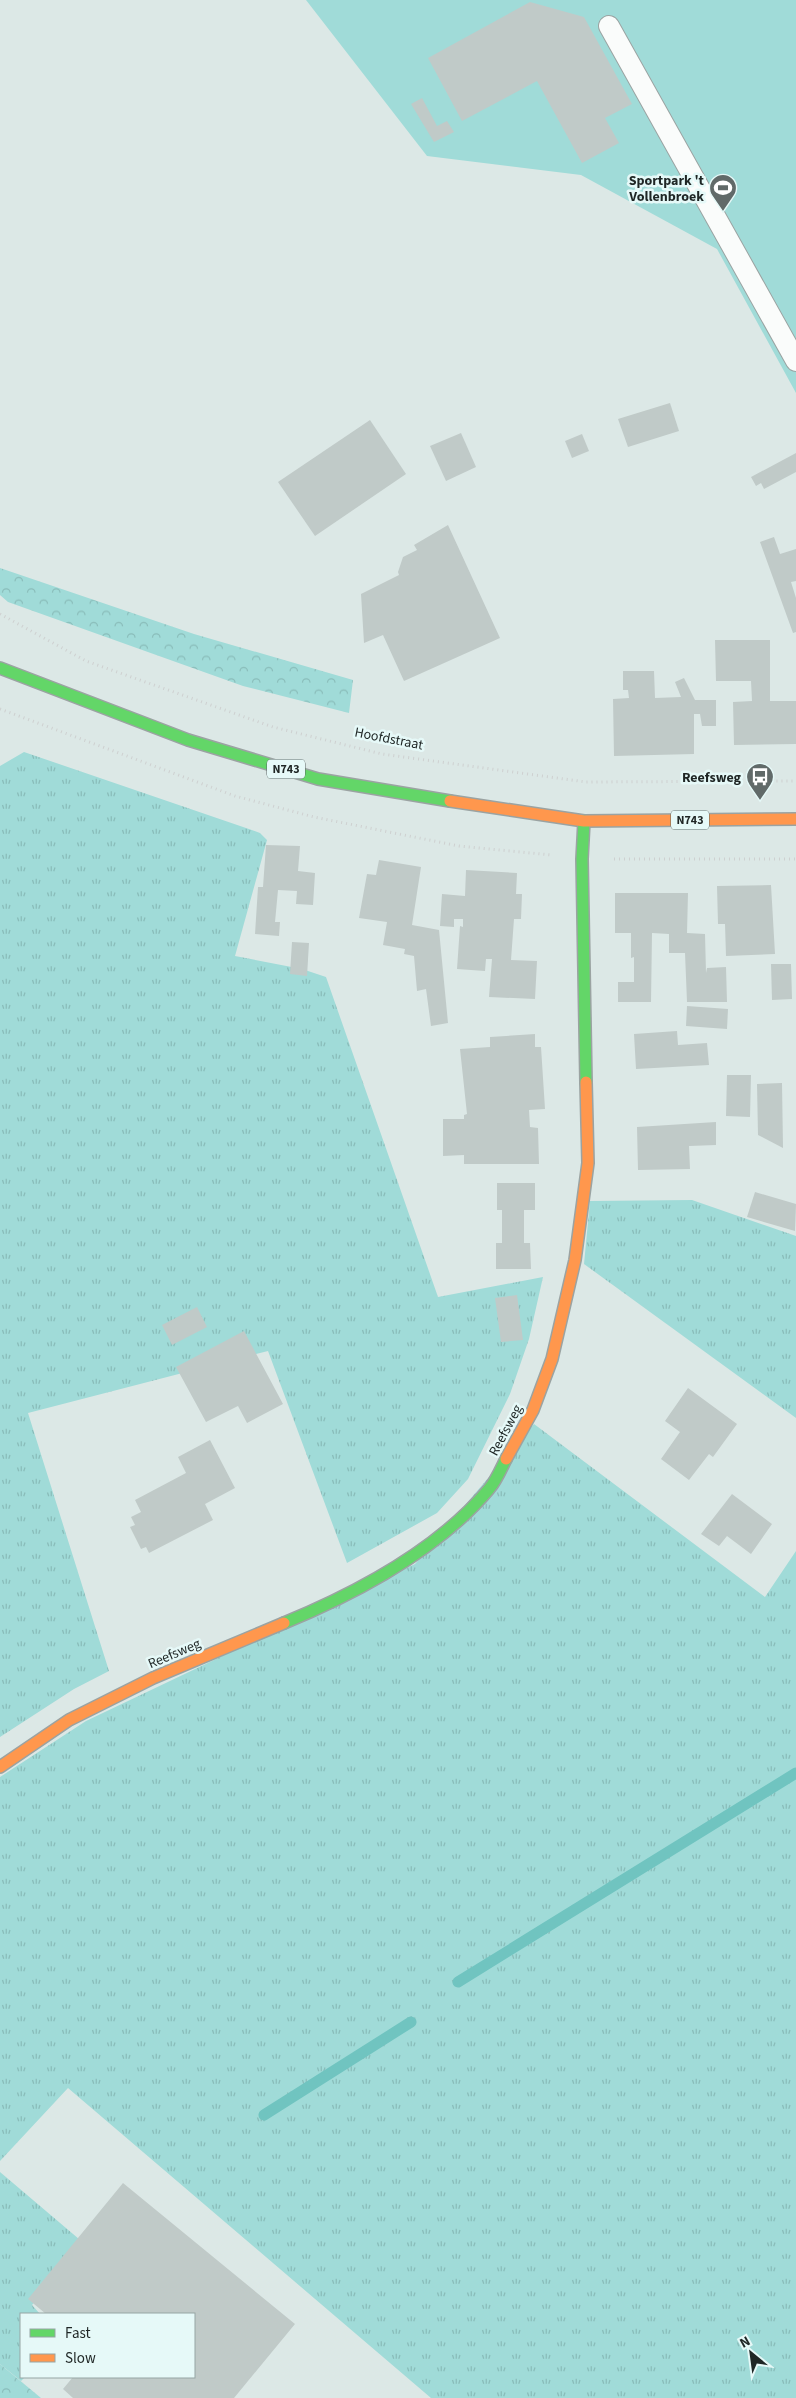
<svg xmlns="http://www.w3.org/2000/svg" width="796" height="2398" font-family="'Source Sans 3',sans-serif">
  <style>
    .grass { fill: url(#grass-tufts) }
    .forest { fill: url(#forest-crowns) }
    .pitch { fill: #a0dbd8 }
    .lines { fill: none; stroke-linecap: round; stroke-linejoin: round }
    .stream { stroke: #70c4c0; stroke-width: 11 }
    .building { fill: #c0cac8 }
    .lane-casing { stroke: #9ba3a2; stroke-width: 22 }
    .fast-casing { stroke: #9ba3a2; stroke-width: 14 }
    .slow-casing { stroke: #9ba3a2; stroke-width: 14 }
    .path { stroke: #ced0d0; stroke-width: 3; stroke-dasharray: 1 4; stroke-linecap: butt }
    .lane { stroke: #fafcfb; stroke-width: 20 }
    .fast { stroke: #63d668; stroke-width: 11 }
    .slow { stroke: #ff974d; stroke-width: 11 }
    .labels { text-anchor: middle; stroke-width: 5; stroke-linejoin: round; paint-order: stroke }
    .shield { fill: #e6f9f8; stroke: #5b6564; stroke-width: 1 }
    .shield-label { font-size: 12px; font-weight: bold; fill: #1f2625 }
    .poi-label { font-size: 14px; font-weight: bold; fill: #1f2625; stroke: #e6f9f8; text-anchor: end }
    .street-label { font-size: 14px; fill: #1f2625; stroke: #e6f9f8 }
  </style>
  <defs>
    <pattern id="grass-tufts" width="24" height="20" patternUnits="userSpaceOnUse" patternTransform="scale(1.25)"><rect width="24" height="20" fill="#a0dbd8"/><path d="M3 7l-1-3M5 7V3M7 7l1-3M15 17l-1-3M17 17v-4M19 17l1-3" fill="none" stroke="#89bcb9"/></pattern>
    <pattern id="forest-crowns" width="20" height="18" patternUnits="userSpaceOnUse" patternTransform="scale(1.25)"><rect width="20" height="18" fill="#a0dbd8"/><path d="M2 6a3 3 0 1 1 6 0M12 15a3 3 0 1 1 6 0" fill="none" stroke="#89bcb9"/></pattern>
  </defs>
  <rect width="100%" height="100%" fill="#dce8e6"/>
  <g class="grass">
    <path d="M24 752 246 828 260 833 267 840 235 956 302 969 326 977 438 1297 543 1277 529 1339 510 1394 468 1479 437 1513 347 1563 268 1351 28 1413 109 1671 74 1689 0 1737V766Z"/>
    <path d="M692 1200 796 1236V1418L584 1264 590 1201Z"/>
    <path d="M534 1424 765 1597 796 1551V2398H431L68 2088 0 2161V1777L86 1721 415 1564Z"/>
    <path d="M0 2172 86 2245 32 2305 40 2314H21V2377H25L21 2381 0 2364Z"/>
  </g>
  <g class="forest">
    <path d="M0 568 194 634 353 680 349 713 243 686 8 602 0 595Z"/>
    <path d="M0 2364 41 2398H0Z"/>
  </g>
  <path class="pitch" d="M306 0H796V393L717 249 581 175 427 156Z"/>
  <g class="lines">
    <g class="stream">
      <path d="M458 1982 796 1773"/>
      <path d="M264 2115 411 2022"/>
    </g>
  </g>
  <g class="building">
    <path d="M530 2 584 17 632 104 605 118 619 143 582 163 537 81 462 121 428 58Z"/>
    <path d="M422 98 437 126 447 121 454 132 434 142 411 104Z"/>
    <path d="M670 403 679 431 628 447 618 419Z"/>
    <path d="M370 420 406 474 315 536 278 482Z"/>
    <path d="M461 433 476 467 446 481 430 446Z"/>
    <path d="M582 434 589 451 572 458 565 441Z"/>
    <path d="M796 453V472L764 489 761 483 756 486 751 477Z"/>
    <path d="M448 525 500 638 404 681 383 635 364 643 361 594 399 575 398 572 403 557 417 550 414 545Z"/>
    <path d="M774 537 780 554 796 549V581L791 582 796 598V632L793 633 760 542Z"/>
    <path d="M715 640H770V701H796V744L734 745 733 702 752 701 751 681H716Z"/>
    <path d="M623 671H654L655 698 681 697 675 682 684 678 695 700H716V726H702L700 714H694V754L614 756 613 699 629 698 628 690H623Z"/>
    <path d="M266 845 300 846 298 871 315 873 313 905 296 904 297 891 278 890 275 922H280L279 936 255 934 258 887H263Z"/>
    <path d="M379 860 421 867 412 925 439 930 448 1023 431 1026 426 989 417 991 414 956 404 954 405 949 383 945 387 922 359 918 367 874 376 875Z"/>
    <path d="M466 870 517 873 516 894H522L521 919H514L511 960 537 961 535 999 489 997 492 959H486L485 971 457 969 460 926 463 927V919H454V927L440 926 442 894 465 896Z"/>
    <path d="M771 885 775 954 726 956 725 924H718L717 886Z"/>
    <path d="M615 893H688L687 933 705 934 706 973 707 968 726 967 727 1002H687L685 953H669V934L652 933 651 1002H618V982H634V957L631 958V933H615Z"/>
    <path d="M292 942 309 943 307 976 290 974Z"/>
    <path d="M771 964H791L792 999 772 1000Z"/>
    <path d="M687 1006 728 1009 727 1029 686 1026Z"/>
    <path d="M677 1031 678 1045 707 1043 709 1065 636 1069 634 1034Z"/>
    <path d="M535 1034V1047H541L545 1109 529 1110 530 1127 538 1128 539 1164H464V1155L443 1156V1119H464V1115L467 1114 460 1049 490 1047V1037Z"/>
    <path d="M727 1075H751L750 1117 726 1116Z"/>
    <path d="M782 1083 783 1148 758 1135 757 1084Z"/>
    <path d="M716 1122V1145L689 1146 690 1169 638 1170 637 1127Z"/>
    <path d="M497 1183H535V1210H524V1243H530L531 1269H496V1243H502V1210H497Z"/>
    <path d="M755 1192 796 1204 795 1231 747 1217Z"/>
    <path d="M517 1295 523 1340 501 1342 495 1298Z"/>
    <path d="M197 1307 207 1327 172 1345 162 1325Z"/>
    <path d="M244 1331 283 1404 247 1423 238 1406 206 1422 176 1367Z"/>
    <path d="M688 1388 737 1424 713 1457 709 1454 689 1480 661 1459 680 1432 665 1421Z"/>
    <path d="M210 1440 235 1488 205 1504 213 1520 149 1553 146 1547 141 1549 130 1527 135 1525 131 1517 141 1512 135 1500 186 1473 178 1457Z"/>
    <path d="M732 1494 772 1524 751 1554 727 1536 719 1546 701 1534Z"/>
    <path d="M123 2183 295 2324 234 2398H73L63 2389 73 2377H194V2314H46L28 2299Z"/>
  </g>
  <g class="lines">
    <defs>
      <path id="lane" d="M609 26 796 361"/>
      <g id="fast">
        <path d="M0 668 188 740 318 779 450 801"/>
        <path d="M584 821 582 859 586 1082"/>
        <path d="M284 1623C357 1593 438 1550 489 1489 496 1481 501 1469 506 1459"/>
      </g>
      <g id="slow">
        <path d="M450 801 584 821 796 819"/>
        <path d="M506 1459 533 1410 552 1359 575 1260 588 1163 586 1082"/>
        <path d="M0 1767 69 1720 153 1678 284 1623"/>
      </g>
    </defs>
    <use href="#lane" class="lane-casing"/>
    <use href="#fast" class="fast-casing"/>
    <use href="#slow" class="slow-casing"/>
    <g class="path">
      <path d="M0 614 86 661 273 727 382 754 586 782 796 781"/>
      <path d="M0 709 235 796 314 817 459 846 551 855"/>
      <path d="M614 859H796"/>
    </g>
    <use href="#lane" class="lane"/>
    <use href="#fast" class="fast"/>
    <use href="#slow" class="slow"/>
  </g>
  <defs>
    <symbol id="stadium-pin" viewBox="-11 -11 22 30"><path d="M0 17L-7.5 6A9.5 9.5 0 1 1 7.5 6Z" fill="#616a69" stroke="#e6f9f8"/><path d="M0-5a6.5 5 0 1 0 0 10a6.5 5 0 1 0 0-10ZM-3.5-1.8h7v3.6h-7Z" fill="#fff"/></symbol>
    <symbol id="bus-pin" viewBox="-11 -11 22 30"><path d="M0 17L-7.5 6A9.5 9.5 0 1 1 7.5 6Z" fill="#616a69" stroke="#e6f9f8"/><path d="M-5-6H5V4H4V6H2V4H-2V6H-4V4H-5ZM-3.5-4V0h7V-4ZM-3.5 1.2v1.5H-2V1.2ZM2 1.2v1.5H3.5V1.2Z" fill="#fff"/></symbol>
  </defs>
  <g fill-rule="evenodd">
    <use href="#stadium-pin" x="707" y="172" width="32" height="43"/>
    <use href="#bus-pin" x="744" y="761" width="32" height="43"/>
  </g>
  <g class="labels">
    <g class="shield">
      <rect x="267" y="759.5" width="38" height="19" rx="4"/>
      <rect x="671" y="810.5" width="38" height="19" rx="4"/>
    </g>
    <g class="shield-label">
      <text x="286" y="773">N743</text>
      <text x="690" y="824">N743</text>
    </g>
    <g class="poi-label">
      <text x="704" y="185">Sportpark 't<tspan x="704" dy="16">Vollenbroek</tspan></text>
      <text x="741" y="782">Reefsweg</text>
    </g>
    <g class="street-label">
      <text transform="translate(389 738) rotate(11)" y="5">Hoofdstraat</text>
      <text transform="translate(505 1430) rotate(-62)" y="5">Reefsweg</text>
      <text transform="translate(174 1653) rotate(-23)" y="5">Reefsweg</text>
    </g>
  </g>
  <rect x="20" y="2313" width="175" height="65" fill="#e6f9f8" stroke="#96a5a4"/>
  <rect x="30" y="2329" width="25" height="8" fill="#63d668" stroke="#96a5a4"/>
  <text x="65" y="2338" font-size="15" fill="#1f2625">Fast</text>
  <rect x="30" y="2354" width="25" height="8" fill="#ff974d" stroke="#96a5a4"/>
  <text x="65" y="2363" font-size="15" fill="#1f2625">Slow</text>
  <g transform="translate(751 2353) rotate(331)" stroke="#e6f9f8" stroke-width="4" paint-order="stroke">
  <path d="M0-4L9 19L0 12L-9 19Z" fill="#1f2625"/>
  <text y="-8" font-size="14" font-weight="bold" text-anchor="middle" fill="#1f2625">N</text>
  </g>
</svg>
